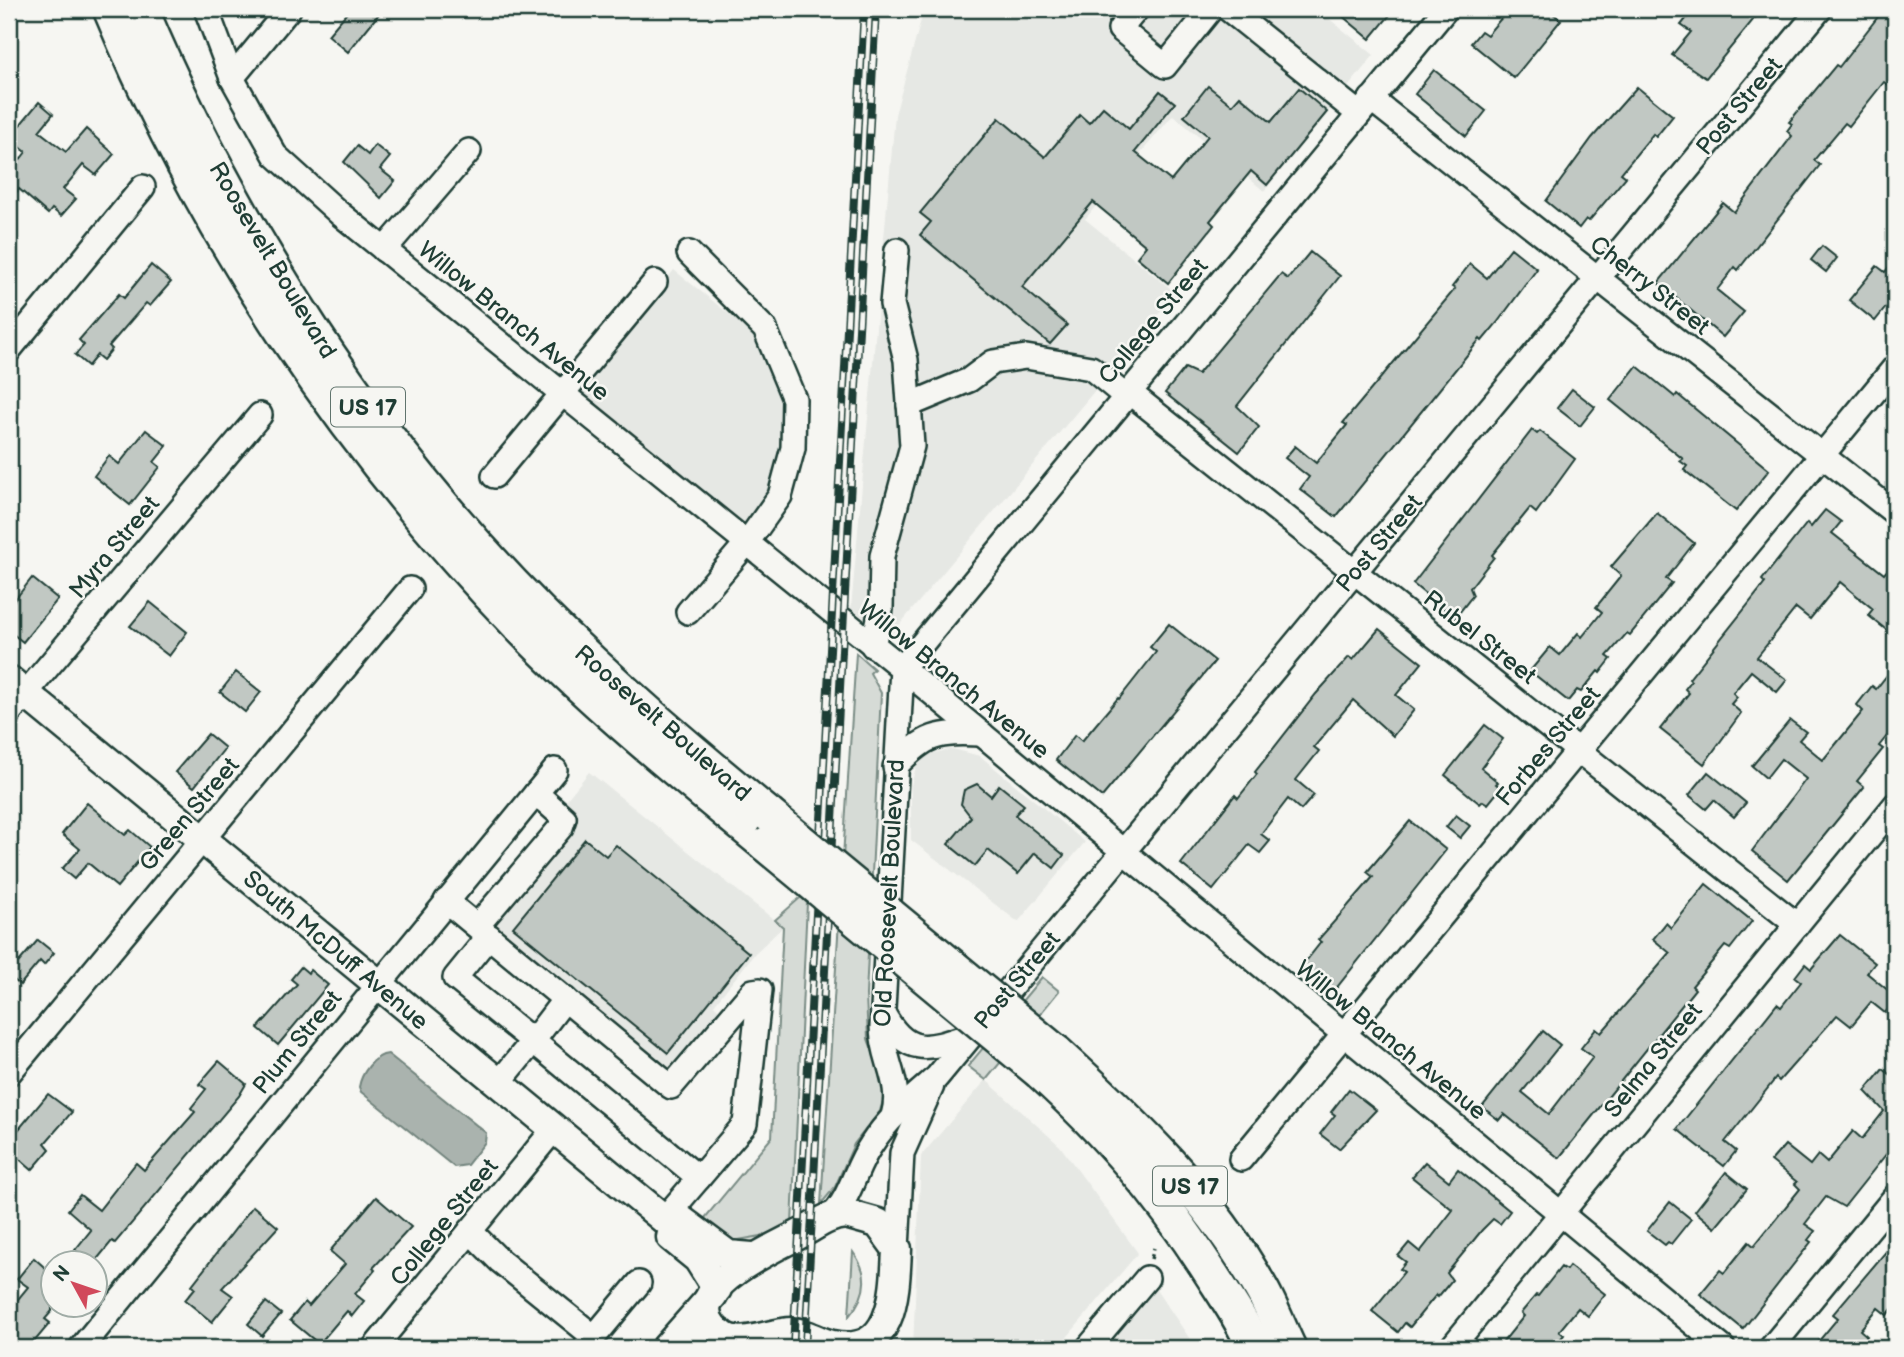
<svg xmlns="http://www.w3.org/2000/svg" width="1904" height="1357" font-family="'Balsamiq Sans',sans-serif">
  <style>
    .built { fill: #e6e8e4 }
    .green { fill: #d6dbd6; stroke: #7a8c85; stroke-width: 2 }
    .water { fill: #aab3ae; stroke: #72847d; stroke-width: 2 }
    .building { fill: #c1c8c3; stroke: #1f3d34; stroke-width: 2 }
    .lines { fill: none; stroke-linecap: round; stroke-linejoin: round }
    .minor-casing { stroke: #1f3d34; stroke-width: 28 }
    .major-casing { stroke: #1f3d34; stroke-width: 33 }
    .highway-casing { stroke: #1f3d34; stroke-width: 38 }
    .path { stroke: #1f3d34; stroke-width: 3.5; stroke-dasharray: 5 5; stroke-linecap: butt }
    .minor { stroke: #f6f6f2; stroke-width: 23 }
    .major { stroke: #f6f6f2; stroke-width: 28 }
    .highway { stroke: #f6f6f2; stroke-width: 33 }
    .rail-casing { stroke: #1f3d34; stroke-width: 8 }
    .rail { stroke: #f6f6f2; stroke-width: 5; stroke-dasharray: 16; stroke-linecap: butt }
    .highway-bridge-casing { stroke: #1f3d34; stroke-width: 38; stroke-linecap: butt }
    .highway-bridge { stroke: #f6f6f2; stroke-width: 33 }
    .labels { text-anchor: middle; stroke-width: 5; stroke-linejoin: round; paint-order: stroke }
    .shield { fill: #f6f6f2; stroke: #60746d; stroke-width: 2 }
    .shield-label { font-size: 23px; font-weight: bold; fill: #1f3d34 }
    .street-label { font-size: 24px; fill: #1f3d34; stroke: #f6f6f2 }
  </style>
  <rect width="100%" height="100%" fill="#f6f6f2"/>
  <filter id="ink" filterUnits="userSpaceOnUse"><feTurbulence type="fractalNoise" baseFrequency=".0143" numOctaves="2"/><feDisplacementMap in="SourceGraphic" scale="14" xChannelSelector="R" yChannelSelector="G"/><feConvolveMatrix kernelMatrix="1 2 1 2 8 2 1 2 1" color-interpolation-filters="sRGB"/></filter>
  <g filter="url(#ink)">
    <g class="built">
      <path d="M924 9H1317L1374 55 1264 191 1173 115 1085 219 1176 293 891 635 851 609 895 115Z"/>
      <path d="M674 270 769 346 787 388V445L773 493 746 533 575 391Z"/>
      <path d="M953 749 980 756 1085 842 1018 922 911 840V785L916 767 928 754Z"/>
      <path d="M589 772 783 927 755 953 714 1005 719 1010 669 1070 476 911Z"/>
      <path d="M986 1080 1060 1146 1138 1253 1058 1348H913L921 1156Z"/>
      <path d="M1154 1286 1196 1348H1102Z"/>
    </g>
    <g class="green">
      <path d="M856 653 874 669 870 673 881 693 866 995 868 1039 884 1081V1097L880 1111 854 1144 835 1187 821 1204Z"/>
      <path d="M801 897 807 903 792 1224 761 1236 733 1241 704 1219 772 1137 783 927 775 920Z"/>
      <path d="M1042 977 1059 991 986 1080 968 1066Z"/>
      <path d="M853 1252C870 1274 867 1295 849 1316Z"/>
    </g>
    <path class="water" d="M388 1054 486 1133 485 1142 467 1165 454 1167 361 1092 359 1087C361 1074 374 1055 388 1054Z"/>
    <g class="building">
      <path d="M350 9H383L348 52 328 35Z"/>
      <path d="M1334 9H1382L1390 15 1370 39Z"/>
      <path d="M1509 9H1547L1561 20 1514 78 1471 43 1481 31 1487 35Z"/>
      <path d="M1694 9H1762L1706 78 1672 55 1691 32 1681 25Z"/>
      <path d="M1884 9H1895V90L1884 82 1849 126 1845 123 1814 160 1820 165 1738 270 1735 267 1717 290 1744 312 1723 337 1658 283 1723 203 1734 212 1792 136 1787 131 1792 124 1789 122 1836 65 1839 67Z"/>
      <path d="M1434 70 1486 111 1466 136 1415 94Z"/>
      <path d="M1208 86 1232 105 1240 96 1271 122 1299 88 1327 112 1267 185 1251 171 1210 221 1214 225 1168 283 1137 257 1146 246 1093 202 1022 287 1067 325 1050 344 920 235 931 222 920 213 999 118 1045 157 1080 115 1089 123 1103 107 1129 129 1160 91 1175 103 1135 152 1171 181 1208 136 1184 116Z"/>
      <path d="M1637 87 1673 116 1656 137 1653 134 1621 173 1626 177 1589 221 1586 219 1579 228 1546 201 1592 138Z"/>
      <path d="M39 102 53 114 39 131 66 152 86 129 114 154 96 175 83 165 63 189 76 199 61 216 52 209 48 214 19 189 9 201V174L26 152 9 138Z"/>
      <path d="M375 145 390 157 380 169 395 181 381 198 344 162 357 146 368 155Z"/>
      <path d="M1822 246 1837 258 1826 272 1811 260Z"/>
      <path d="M1511 248 1537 269 1497 323 1482 341 1480 339 1336 517 1300 489 1309 477 1285 458 1295 446 1316 463 1347 425 1343 423 1455 289 1452 287 1470 264 1487 278Z"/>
      <path d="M1310 252 1340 276 1237 406 1259 427 1239 452 1165 393 1185 368 1198 374 1281 274 1288 279Z"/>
      <path d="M1895 259V296L1875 321 1849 300 1877 266 1885 272Z"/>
      <path d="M151 265 171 282 150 306 146 303 109 346 112 349 103 360 97 355 88 366 75 355 84 345 79 340 119 294 124 298Z"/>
      <path d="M1637 366 1675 397 1677 394 1769 470 1736 511 1684 470 1687 466 1680 461 1683 459 1610 400Z"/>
      <path d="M1572 389 1595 407 1580 426 1557 408Z"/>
      <path d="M146 430 167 446 154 462 160 467 130 505 94 476 109 456 119 464Z"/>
      <path d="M1532 430 1537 434 1540 431 1575 459 1536 513 1530 508 1492 555 1494 557 1470 588 1473 595 1455 618 1413 584Z"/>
      <path d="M1825 510 1841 522 1832 533 1884 574 1895 561V637L1868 615 1873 609 1840 582 1810 619 1796 608 1757 657 1787 680 1777 692 1751 671 1733 693 1737 697 1731 704 1741 713 1704 764 1660 729 1689 693 1685 689 1691 681 1689 679 1765 583 1762 580 1807 523 1811 527Z"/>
      <path d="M1657 513 1694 543 1666 579 1672 583 1630 635 1627 633 1607 656 1611 659 1600 673 1598 671 1581 692 1577 690 1568 701 1530 671 1550 647 1560 655 1578 633 1582 637 1602 612 1596 607 1621 576 1611 567Z"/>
      <path d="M32 578 58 599 23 642 9 631V607Z"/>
      <path d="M150 602 187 632 169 656 130 626Z"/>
      <path d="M1169 624 1215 661 1102 797 1056 760 1075 735 1082 741 1118 698 1119 699 1156 652 1150 647Z"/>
      <path d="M1379 629 1422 663 1396 695 1414 710 1393 736 1353 700 1314 747 1319 751 1296 780 1314 795 1301 810 1288 799 1261 834 1270 841 1260 853 1249 845 1213 890 1181 864 1235 795 1238 798 1257 774 1255 772 1316 694 1349 657 1353 660Z"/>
      <path d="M1895 665V726L1879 746 1883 749 1857 781 1864 787 1788 880 1752 851 1806 779 1781 759 1766 778 1752 766 1790 720 1806 732 1799 740 1823 760 1863 711 1857 705 1872 686 1876 689Z"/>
      <path d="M236 672 261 692 245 712 220 692Z"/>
      <path d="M1485 725 1503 739 1481 768 1498 782 1496 784 1501 788 1488 804 1483 801 1480 804 1445 775Z"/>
      <path d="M208 734 225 748 194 787 175 772Z"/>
      <path d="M1708 772 1746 803 1734 817 1714 800 1706 809 1689 795Z"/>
      <path d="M977 784 991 796 999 785 1024 805 1015 815 1064 855 1054 868 1035 853 1018 874 988 850 975 866 948 844 971 817 961 804 964 790Z"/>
      <path d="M87 803 125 835 130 830 150 847 117 887 88 863 74 879 62 869 80 849 62 834Z"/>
      <path d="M1456 815 1470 826 1460 838 1446 827Z"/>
      <path d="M1410 821 1446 850 1334 991 1303 965 1321 942 1318 940 1373 877 1367 872Z"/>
      <path d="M585 839 606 856 616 845 749 953 668 1053 513 927Z"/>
      <path d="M1706 884 1752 921 1730 949 1725 946 1692 986 1695 989 1559 1158 1504 1114 1499 1120 1482 1107 1543 1031 1560 1045 1522 1092 1549 1114 1593 1057 1581 1048 1596 1029 1601 1033 1670 953 1653 939 1666 923 1671 928Z"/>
      <path d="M1840 935 1875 963 1867 973 1895 996V1001L1885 1013 1871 1002 1851 1026 1837 1015 1779 1081 1776 1078 1725 1142 1736 1151 1724 1166 1677 1129 1777 1004 1781 1007 1801 982 1795 977 1805 964 1811 969Z"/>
      <path d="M38 940 54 953 44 965 40 961 20 985 9 976V953L19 962Z"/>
      <path d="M301 967 308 973 310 970 328 985 278 1045 258 1028 297 984 291 979Z"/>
      <path d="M219 1061 246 1084 239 1096 115 1243 112 1241 94 1263H90L75 1250 91 1230 68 1210 80 1195 99 1210 136 1163 144 1170 195 1112 191 1108 206 1089 199 1084Z"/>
      <path d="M1883 1069 1895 1078V1143L1844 1207 1826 1197 1805 1224 1815 1231 1808 1240 1811 1242 1743 1329 1700 1294 1720 1270 1724 1273 1749 1242 1754 1246 1800 1189 1795 1184 1797 1182 1771 1161 1785 1145 1810 1165 1818 1155 1827 1163 1853 1131 1862 1139 1884 1111 1865 1091Z"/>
      <path d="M1349 1089 1376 1110 1339 1149 1320 1134 1335 1115 1331 1112Z"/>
      <path d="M48 1094 72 1112 45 1143 50 1149 32 1170 9 1150 18 1139 14 1135Z"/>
      <path d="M1425 1162 1449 1181 1458 1169 1510 1211 1500 1224 1493 1219 1482 1230 1447 1273 1452 1280 1438 1297 1436 1295 1410 1327 1405 1323 1398 1332 1372 1311 1404 1272 1400 1269 1406 1262 1398 1256 1409 1243 1420 1252 1453 1210 1412 1177Z"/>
      <path d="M1726 1172 1747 1189 1715 1228 1695 1211Z"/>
      <path d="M376 1197 411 1227 373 1268 375 1270 355 1294 364 1301 352 1316 347 1311 319 1344 290 1320 305 1302 309 1306 345 1264 330 1251Z"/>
      <path d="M1670 1202 1691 1219 1671 1244 1668 1242 1665 1245 1647 1231Z"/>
      <path d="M253 1206 278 1227 222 1288 233 1296 212 1322 185 1300 195 1288 192 1285Z"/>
      <path d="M1895 1241V1305L1887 1315 1878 1308 1860 1330 1867 1336 1857 1348H1813L1838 1318 1833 1314Z"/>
      <path d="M34 1258 52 1274V1311L45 1319 50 1323 29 1348H9V1310L28 1287 17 1279Z"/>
      <path d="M1569 1266 1605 1294 1588 1316 1578 1308 1559 1331 1564 1335 1553 1348H1511L1503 1342 1524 1316 1521 1313 1536 1295 1538 1296 1561 1267 1566 1270Z"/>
      <path d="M266 1302 281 1314 262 1336 248 1324Z"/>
    </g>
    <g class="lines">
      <defs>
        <g id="minor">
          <path d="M206 9 232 78 275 155 339 213 902 668 1723 1348"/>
          <path d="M1137 9 1120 29 1165 66 1211 9"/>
          <path d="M1228 9 1359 114"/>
          <path d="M232 78 289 9"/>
          <path d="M1371 99 1895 513"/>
          <path d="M384 250 469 151"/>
          <path d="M9 350 143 187"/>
          <path d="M1129 392 1797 925"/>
          <path d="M909 405 969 380 993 362 1026 357 1091 368 1125 396"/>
          <path d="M494 476 655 282"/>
          <path d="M688 612 746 544 780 496 793 448 794 399 765 329 689 253"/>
          <path d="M873 646 881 609 882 556 912 446 906 360 892 304 897 250"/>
          <path d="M902 668 1446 9"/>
          <path d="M9 713 260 415"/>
          <path d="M895 767C926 734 937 732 982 734"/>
          <path d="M446 901 671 1087 753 991 760 990 745 1124 664 1219"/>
          <path d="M477 926 561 827 564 818 536 793"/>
          <path d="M489 936 455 978 533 1041 498 1084"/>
          <path d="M565 999 533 1041 699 1178"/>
          <path d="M883 1013C907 1058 929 1049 970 1035"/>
          <path d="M9 1073 410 589"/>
          <path d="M893 1116C903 1083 882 1059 882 1027L902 668"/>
          <path d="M1241 1159 1895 367"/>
          <path d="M831 1217C851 1197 855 1168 871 1145 888 1118 913 1098 937 1077L1820 9"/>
          <path d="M470 1231 500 1261 593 1336"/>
          <path d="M897 1249 902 1153 932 1086"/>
          <path d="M81 1348 555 770"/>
          <path d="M374 1348 554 1129"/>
          <path d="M585 1348 639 1283"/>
          <path d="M1088 1348 1147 1278"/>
          <path d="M1451 1348 1895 805"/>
          <path d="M1771 1348 1895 1197"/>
        </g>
        <g id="major">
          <path d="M9 680 664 1219 681 1220 728 1255 752 1257"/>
          <path d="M846 1214 878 1223 897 1249C895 1293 894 1357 833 1345 819 1343 806 1332 792 1332 765 1332 734 1355 712 1326 682 1288 774 1248 798 1235 814 1227 827 1215 846 1214Z"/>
          <path d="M671 1237 698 1259 717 1289"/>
          <path d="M666 1348 713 1295"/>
          <path d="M695 1348 721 1334"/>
        </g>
        <g id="highway">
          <path d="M110 9C206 239 347 448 520 627 596 706 682 775 766 845"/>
          <path d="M141 9C234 229 370 441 539 611 612 684 690 750 769 815"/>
          <path d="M1056 1052C1134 1123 1210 1196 1262 1290 1272 1308 1280 1329 1289 1348"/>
          <path d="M1040 1072C1109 1135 1157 1190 1208 1269 1224 1294 1243 1321 1254 1348"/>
        </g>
      </defs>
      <use href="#minor" class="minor-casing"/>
      <use href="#major" class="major-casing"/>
      <use href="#highway" class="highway-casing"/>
      <path class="path" d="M1151 1259 1154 1248"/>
      <use href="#minor" class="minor"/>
      <use href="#major" class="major"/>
      <use href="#highway" class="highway"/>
      <defs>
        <g id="rail">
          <path d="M793 1348 864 9"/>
          <path d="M805 1348 876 9"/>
        </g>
      </defs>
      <use href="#rail" class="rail-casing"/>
      <use href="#rail" class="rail"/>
      <defs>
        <g id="highway-bridge">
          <path d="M769 815 1056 1052"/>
          <path d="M766 845 1040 1072"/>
        </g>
      </defs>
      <use href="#highway-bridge" class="highway-bridge-casing"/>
      <use href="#highway-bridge" class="highway-bridge"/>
    </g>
  </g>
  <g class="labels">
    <g class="shield">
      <rect x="331" y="387.5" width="74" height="39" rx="5"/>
      <rect x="1153" y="1166.5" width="74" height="39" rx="5"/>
    </g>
    <g class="shield-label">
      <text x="368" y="415">US 17</text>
      <text x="1190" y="1194">US 17</text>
    </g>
    <g class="street-label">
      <text transform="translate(1739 106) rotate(-50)" y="8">Post Street</text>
      <text transform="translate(273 260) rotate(59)" y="8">Roosevelt Boulevard</text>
      <text transform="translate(1650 285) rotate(38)" y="8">Cherry Street</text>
      <text transform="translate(514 321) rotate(39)" y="8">Willow Branch Avenue</text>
      <text transform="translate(1153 321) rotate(-50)" y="8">College Street</text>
      <text transform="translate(1379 543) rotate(-50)" y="8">Post Street</text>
      <text transform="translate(114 547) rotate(-50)" y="8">Myra Street</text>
      <text transform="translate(1480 637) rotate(38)" y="8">Rubel Street</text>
      <text transform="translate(954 679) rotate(39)" y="8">Willow Branch Avenue</text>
      <text transform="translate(663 723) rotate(41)" y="8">Roosevelt Boulevard</text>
      <text transform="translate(1548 746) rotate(-50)" y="8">Forbes Street</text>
      <text transform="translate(189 814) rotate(-50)" y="8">Green Street</text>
      <text transform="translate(889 893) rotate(-87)" y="8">Old Roosevelt Boulevard</text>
      <text transform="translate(336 950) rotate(40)" y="8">South McDuff Avenue</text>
      <text transform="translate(1017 980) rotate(-50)" y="8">Post Street</text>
      <text transform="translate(1391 1040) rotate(39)" y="8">Willow Branch Avenue</text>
      <text transform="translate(297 1042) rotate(-51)" y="8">Plum Street</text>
      <text transform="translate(1653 1060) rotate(-51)" y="8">Selma Street</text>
      <text transform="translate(444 1222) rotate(-51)" y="8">College Street</text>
    </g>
  </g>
  <rect width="1904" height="1357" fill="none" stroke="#f6f6f2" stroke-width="35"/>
  <rect x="18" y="18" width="1869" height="1322" fill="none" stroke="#1f3d34" stroke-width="2.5" filter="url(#ink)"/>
  <g transform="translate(74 1284) rotate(310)"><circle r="33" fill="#f6f6f2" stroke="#a0aca6" stroke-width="2"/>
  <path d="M0-5L12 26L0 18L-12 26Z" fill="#d1495b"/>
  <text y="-10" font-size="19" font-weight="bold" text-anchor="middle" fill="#1f3d34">N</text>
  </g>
</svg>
